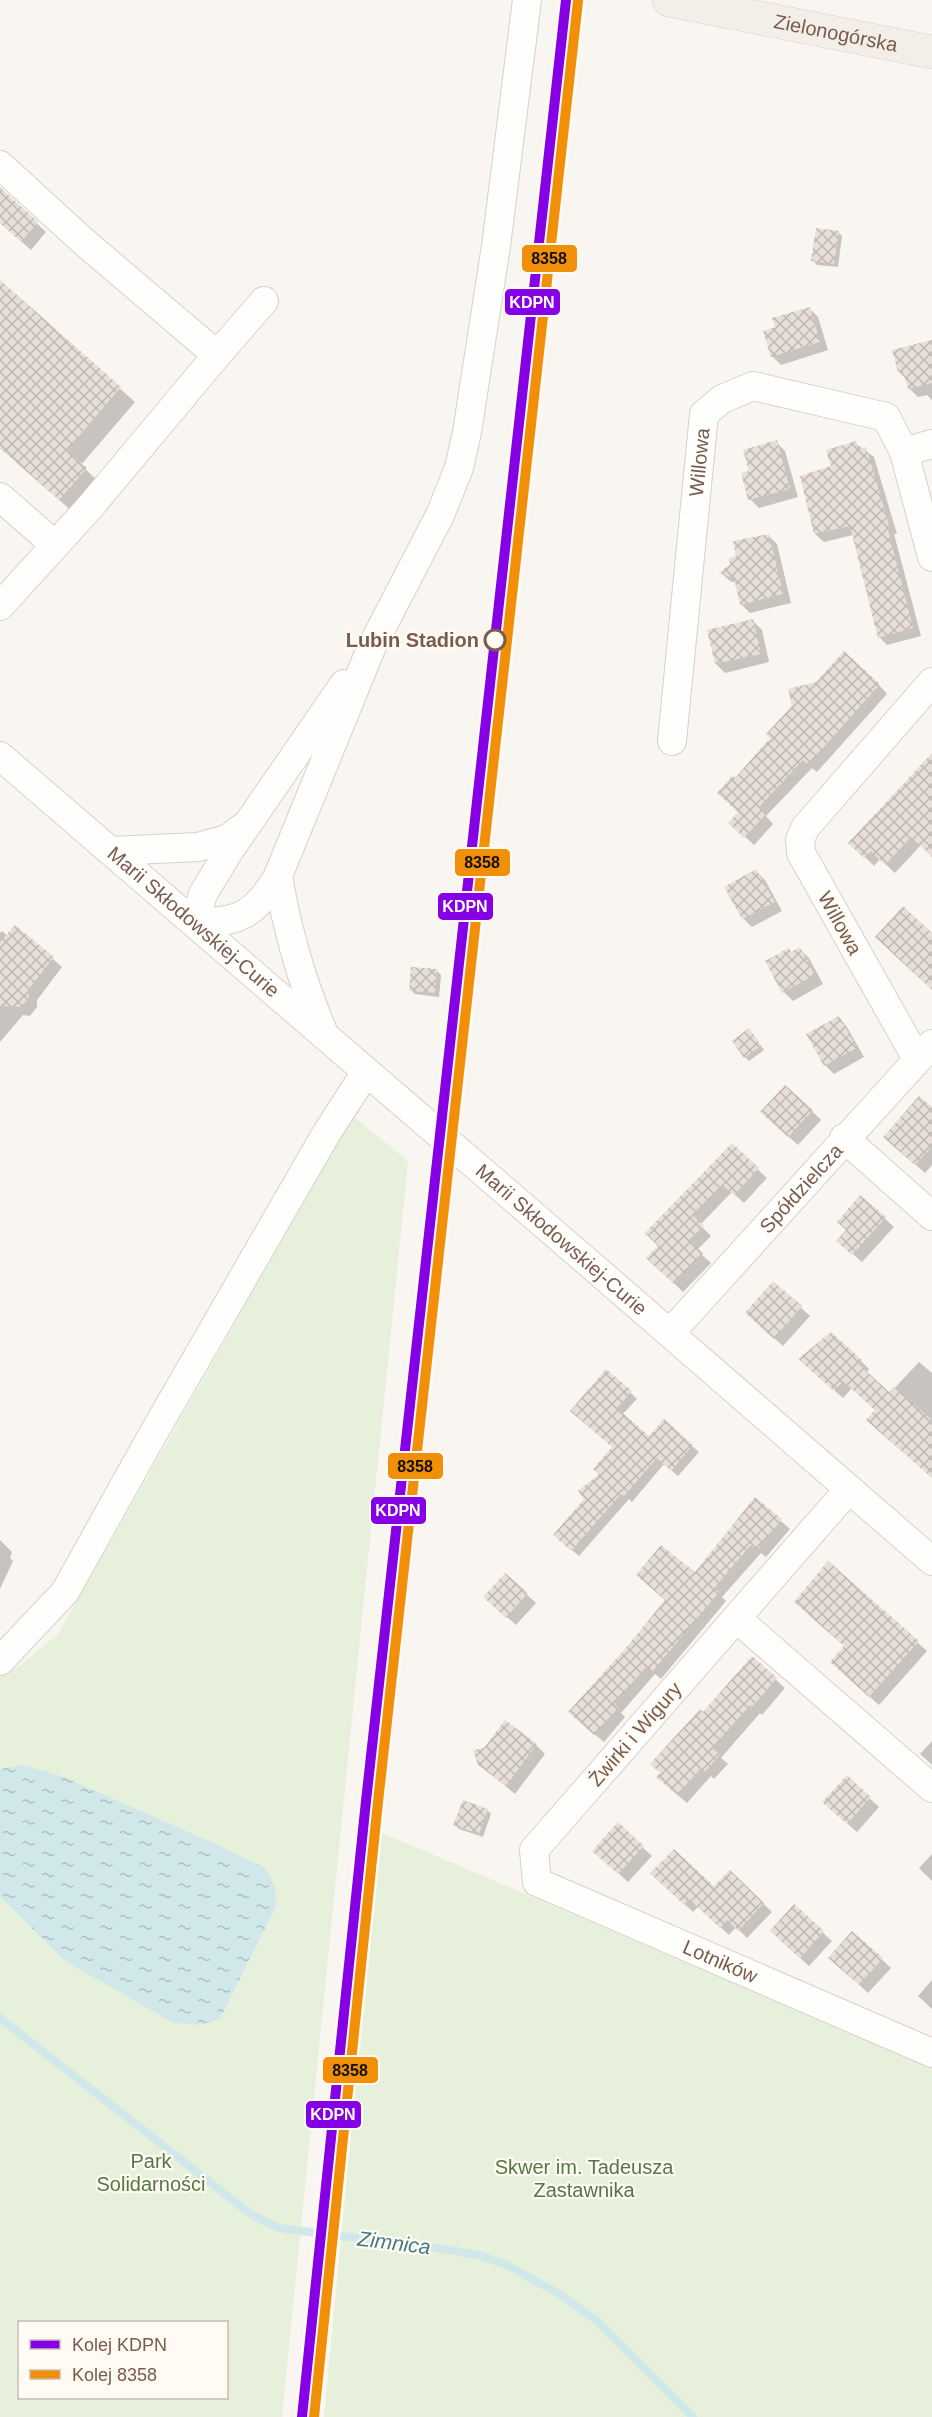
<svg xmlns="http://www.w3.org/2000/svg" width="932" height="2417" font-family="Helvetica,sans-serif">
  <style>
    .green { fill: #e7f0db; fill-rule: evenodd }
    .water { fill: url(#water-ripples) }
    .shadow { fill: #0003 }
    .lines { fill: none; stroke-linecap: round; stroke-linejoin: round }
    .stream { stroke: #d0e8ea; stroke-width: 8 }
    .building { fill: url(#building-cross-hatch) }
    .minor-casing { stroke: #d7d1cb; stroke-width: 30 }
    .major-casing { stroke: #dad1cc; stroke-width: 34 }
    .minor { stroke: #fefefd; stroke-width: 28 }
    .major { stroke: #f3eee8; stroke-width: 33 }
    .rail-1-casing { stroke: #fffaf3; stroke-width: 15 }
    .rail-2-casing { stroke: #fffaf3; stroke-width: 15 }
    .rail-1 { stroke: #8500e5; stroke-width: 10 }
    .rail-2 { stroke: #f28f08; stroke-width: 10 }
    .stop-dot { fill: #fffaf3; stroke: #7a5c4d; stroke-width: 3 }
    .labels { text-anchor: middle; stroke-width: 4.5; stroke-linejoin: round; paint-order: stroke }
    .street-label { font-size: 20px; fill: #7a5c4d; stroke: #fffaf3 }
    .stop-label { font-size: 20px; font-weight: bold; fill: #7a5c4d; stroke: #fffaf3; text-anchor: end }
    .park-label { font-size: 20px; fill: #537a41; stroke: #fffaf3 }
    .water-label { font-size: 21px; font-style: italic; fill: #437c86; stroke: #fffaf3 }
    .line-badge { stroke: #fffaf3; stroke-width: 2 }
    .badge-label { font-size: 16px; text-anchor: middle; font-weight: bold; fill: #fff }
    .pale-badge-label { font-size: 16px; text-anchor: middle; font-weight: bold; fill: #111 }
  </style>
  <defs>
    <pattern id="water-ripples" width="26" height="14" patternUnits="userSpaceOnUse" patternTransform="scale(1.5)"><rect width="26" height="14" fill="#d0e8ea"/><path d="M2 4q2-2 4 0t4 0M15 11q2-2 4 0t4 0" fill="none" stroke="#aebfc0"/></pattern>
    <pattern id="building-cross-hatch" width="8" height="8" patternUnits="userSpaceOnUse" patternTransform="scale(1.5)"><rect width="8" height="8" fill="#e6ded7"/><path d="M0 0l8 8M0 8l8-8" fill="none" stroke="#bfb7b1"/></pattern>
  </defs>
  <rect width="100%" height="100%" fill="#f9f5f0"/>
  <g class="green">
    <path d="M353 1116 408 1161 282 2417H0V1897L65 1961 173 2023 200 2025 220 2019 275 1906V1886L23 1765 0 1769V1676L18 1667 58 1634ZM20 2322H226V2398H20Z"/>
    <path d="M380 1832 932 2068V2417H324Z"/>
  </g>
  <path class="water" d="M23 1765 64 1777 211 1842 265 1868 275 1886 276 1906 220 2019 200 2025 173 2023 65 1961 0 1897V1769Z"/>
  <g class="shadow">
    <path d="M0 189 46 232 31 250 0 223Z"/>
    <path d="M838 232 842 236 838 267 817 265 813 260Z"/>
    <path d="M0 282 135 402 81 465 100 483 74 513 0 448Z"/>
    <path d="M809 308 818 317 828 350 781 365 772 356 777 328Z"/>
    <path d="M932 341V400L927 395 918 397 909 388 907 380 899 372Z"/>
    <path d="M776 442 785 451 798 497 759 508 750 499V473Z"/>
    <path d="M855 443 874 457 897 534H894L921 636 887 645 879 637 853 535 824 542 815 534 833 467Z"/>
    <path d="M768 535 777 544 791 603 750 613 741 604 737 583 730 581 721 573 738 557Z"/>
    <path d="M753 621 762 630 769 662 725 673 716 664Z"/>
    <path d="M879 685 887 694 817 772 812 768 766 816 773 824 754 845 730 823 739 812 736 780 772 738Z"/>
    <path d="M932 755V856L921 845 895 873 880 859 874 866 850 842Z"/>
    <path d="M756 871 765 880 782 911 752 927 743 918 726 888Z"/>
    <path d="M16 927 62 967 37 1000V1007L30 1016 23 1015 0 1042V933L2 931 8 936Z"/>
    <path d="M789 949 792 953 800 949 809 958 823 984 793 1001 784 992Z"/>
    <path d="M437 971 441 975 439 997 415 994 411 990Z"/>
    <path d="M839 1018 847 1027 864 1057 834 1074 825 1065Z"/>
    <path d="M753 1034 764 1050 749 1061 745 1057Z"/>
    <path d="M932 1109V1165L925 1173 894 1146Z"/>
    <path d="M812 1111 821 1120 798 1145 771 1121Z"/>
    <path d="M732 1145 767 1178 744 1203 732 1192 700 1225 711 1236 697 1250 711 1263 683 1292 648 1258 660 1246Z"/>
    <path d="M861 1197 894 1227 862 1262 847 1249V1231Z"/>
    <path d="M774 1283 810 1316 783 1346 756 1322Z"/>
    <path d="M861 1361 869 1369 866 1373 889 1394 919 1362 932 1373V1477L876 1411 852 1388 843 1398 808 1367Z"/>
    <path d="M630 1392 637 1399 622 1415 650 1438 664 1422 699 1452 678 1476 664 1464 632 1502 629 1499 579 1556 561 1541 614 1447 579 1417Z"/>
    <path d="M756 1499 790 1529 766 1557 761 1553 722 1597 726 1601 661 1679 655 1674 621 1713 625 1717 604 1742 579 1721 626 1650 666 1600 638 1575 695 1574Z"/>
    <path d="M0 1540 12 1552 10 1558 13 1561 0 1589Z"/>
    <path d="M828 1563 927 1651 879 1705 841 1671 846 1647Z"/>
    <path d="M505 1575 536 1603 516 1625 494 1606Z"/>
    <path d="M752 1658 785 1688 762 1715 760 1713 721 1758 728 1764 714 1779 711 1776 687 1803 667 1786Z"/>
    <path d="M932 1741V1765L920 1754Z"/>
    <path d="M536 1745 545 1754 515 1794 479 1764Z"/>
    <path d="M847 1777 879 1807 857 1832 833 1811Z"/>
    <path d="M487 1810 491 1814 483 1837 459 1829 455 1825Z"/>
    <path d="M618 1825 652 1856 628 1882 603 1859Z"/>
    <path d="M932 1854V1881L919 1868Z"/>
    <path d="M730 1872 772 1912 747 1938 736 1927 729 1935 698 1907 693 1912 661 1882 714 1888Z"/>
    <path d="M794 1906 832 1941 809 1966 780 1940Z"/>
    <path d="M853 1933 891 1968 868 1993 839 1966Z"/>
    <path d="M932 1980V2009L918 1996Z"/>
  </g>
  <g class="lines">
    <path class="stream" d="M0 2018 252 2215 279 2228 451 2250 481 2256 505 2264 561 2295 596 2320 693 2417"/>
  </g>
  <g class="building">
    <path d="M0 187 38 222 21 242 0 223Z"/>
    <path d="M816 228 839 231 834 264 811 261Z"/>
    <path d="M0 280 121 387 67 450 87 468 59 500 0 448Z"/>
    <path d="M810 307 820 342 771 357 763 331 775 327 772 318Z"/>
    <path d="M932 340V383L908 389 903 371 898 372 892 350Z"/>
    <path d="M777 440 790 489 748 500 741 473 749 471 743 450Z"/>
    <path d="M856 441 858 449 866 447 889 525 887 526 913 628 878 638 850 526 814 534 800 476 831 466 826 450Z"/>
    <path d="M769 534 783 594 740 605 734 578 719 573 730 564 729 558 736 556 733 541Z"/>
    <path d="M753 619 761 654 715 664 707 630Z"/>
    <path d="M844 651 880 684 808 765 803 760 759 807 766 814 744 838 728 823 738 812 717 793 733 775 735 778 770 738 766 734 792 706 788 689 816 682Z"/>
    <path d="M932 753V857L911 837 885 865 871 851 864 858 848 843Z"/>
    <path d="M756 869 775 902 742 919 724 887Z"/>
    <path d="M903 906 932 933V990L875 937Z"/>
    <path d="M15 925 54 957 28 990 29 997 21 1007 0 1006V942Z"/>
    <path d="M800 947 815 975 782 993 765 961 789 948 791 952Z"/>
    <path d="M411 967 437 969 435 993 409 991Z"/>
    <path d="M839 1016 857 1048 824 1066 806 1034Z"/>
    <path d="M749 1028 761 1046 744 1058 732 1041Z"/>
    <path d="M785 1085 813 1110 788 1137 760 1112Z"/>
    <path d="M919 1096 932 1107V1146L915 1165 883 1137Z"/>
    <path d="M732 1143 759 1168 734 1195 722 1185 692 1215 704 1226 689 1240 703 1253 674 1284 646 1258 658 1246 645 1233Z"/>
    <path d="M860 1195 886 1217 852 1255 836 1241 846 1230 837 1222Z"/>
    <path d="M773 1281 802 1306 774 1339 745 1313Z"/>
    <path d="M831 1332 862 1360 859 1364 889 1392 894 1387 932 1420V1478L866 1420 875 1410 843 1381 834 1391 798 1359Z"/>
    <path d="M606 1369 632 1391 617 1408 649 1436 664 1419 693 1445 671 1471 657 1458 624 1496 621 1494 571 1551 553 1535 584 1499 578 1491 599 1474 593 1469 612 1447 570 1411Z"/>
    <path d="M755 1497 782 1519 757 1550 751 1545 714 1588 719 1592 652 1672 646 1667 614 1704 618 1708 594 1735 568 1712 625 1649 665 1600 636 1575 661 1545 695 1572Z"/>
    <path d="M828 1561 919 1641 869 1697 830 1662 844 1646 794 1602Z"/>
    <path d="M505 1573 528 1593 506 1618 483 1597Z"/>
    <path d="M752 1656 777 1678 752 1707 750 1705 712 1748 720 1754 705 1772 701 1768 677 1795 656 1777 660 1773 650 1764 700 1709 703 1712Z"/>
    <path d="M505 1720 537 1744 506 1786 478 1765 473 1750 484 1748Z"/>
    <path d="M847 1775 871 1797 847 1824 822 1802Z"/>
    <path d="M463 1800 488 1809 479 1834 453 1825Z"/>
    <path d="M618 1822 644 1846 618 1874 592 1851Z"/>
    <path d="M674 1849 714 1886 730 1870 764 1903 738 1931 727 1920 720 1928 689 1899 684 1905 650 1873Z"/>
    <path d="M794 1904 824 1931 800 1958 770 1931Z"/>
    <path d="M852 1931 883 1958 859 1985 828 1958Z"/>
  </g>
  <g class="lines">
    <defs>
      <g id="minor">
        <path d="M0 165 84 242 217 355 90 507 0 606"/>
        <path d="M217 355 264 301"/>
        <path d="M904 452 932 444"/>
        <path d="M0 497 54 544"/>
        <path id="s1" d="M672 741 704 414 722 399 753 386 886 417 904 452 932 557"/>
        <path id="s2" d="M0 756C312 1022 622 1292 932 1561"/>
        <path d="M111 851 198 847 227 839 242 828"/>
        <path d="M278 876C287 929 301 979 322 1029"/>
        <path d="M195 921C239 925 257 912 278 876L372 646 440 515 459 468 467 432 496 246 527 0"/>
        <path d="M195 921 203 894 229 851 344 684"/>
        <path d="M917 1059 801 853 800 840 805 828 932 682"/>
        <path d="M844 1138 932 1216"/>
        <path id="s3" d="M670 1333 932 1044"/>
        <path id="s4" d="M849 1489 534 1850 537 1882 932 2053"/>
        <path d="M736 1618 932 1788"/>
        <path d="M0 1661 65 1592 153 1434 326 1134 366 1072"/>
      </g>
      <g id="major">
        <path id="s5" d="M669 0 932 52"/>
      </g>
    </defs>
    <use href="#minor" class="minor-casing"/>
    <use href="#major" class="major-casing"/>
    <use href="#minor" class="minor"/>
    <use href="#major" class="major"/>
    <defs>
      <path id="rail-1" d="M302 2417 366 1801 566 0"/>
      <path id="rail-2" d="M314 2417 378 1802 578 1"/>
    </defs>
    <use href="#rail-1" class="rail-1-casing"/>
    <use href="#rail-2" class="rail-2-casing"/>
    <use href="#rail-1" class="rail-1"/>
    <use href="#rail-2" class="rail-2"/>
  </g>
  <circle class="stop-dot" cx="495" cy="640" r="10"/>
  <g class="labels">
    <g class="street-label">
      <text dy="7" stroke="none"><textPath href="#s5" startOffset="170">Zielonogórska</textPath></text>
      <text dy="7" stroke="none"><textPath href="#s1" startOffset="280">Willowa</textPath></text>
      <text dy="7" stroke="none"><textPath href="#s2" startOffset="255">Marii Skłodowskiej-Curie</textPath></text>
      <text transform="translate(840 923) rotate(61)" y="7">Willowa</text>
      <text dy="7" stroke="none"><textPath href="#s3" startOffset="195">Spółdzielcza</textPath></text>
      <text dy="7" stroke="none"><textPath href="#s2" startOffset="741">Marii Skłodowskiej-Curie</textPath></text>
      <text transform="translate(635 1734) rotate(-49)" y="7">Żwirki i Wigury</text>
      <text dy="7" stroke="none"><textPath href="#s4" startOffset="711">Lotników</textPath></text>
    </g>
    <g class="stop-label">
      <text x="479" y="647">Lubin Stadion</text>
    </g>
    <g class="park-label">
      <text x="151" y="2168">Park<tspan x="151" dy="23">Solidarności</tspan></text>
      <text x="584" y="2174">Skwer im. Tadeusza<tspan x="584" dy="23">Zastawnika</tspan></text>
    </g>
    <g class="water-label">
      <text transform="translate(394 2243) rotate(7)" y="7">Zimnica</text>
    </g>
  </g>
  <g class="line-badge">
    <rect x="521" y="244" width="57" height="29" rx="6" fill="#f28f08"/>
    <rect x="504" y="288" width="57" height="28" rx="6" fill="#8500e5"/>
    <rect x="454" y="848" width="57" height="29" rx="6" fill="#f28f08"/>
    <rect x="437" y="892" width="57" height="29" rx="6" fill="#8500e5"/>
    <rect x="387" y="1452" width="57" height="28" rx="6" fill="#f28f08"/>
    <rect x="370" y="1496" width="57" height="29" rx="6" fill="#8500e5"/>
    <rect x="322" y="2056" width="57" height="28" rx="6" fill="#f28f08"/>
    <rect x="305" y="2100" width="57" height="29" rx="6" fill="#8500e5"/>
  </g>
  <g class="badge-label">
    <text x="532" y="308">KDPN</text>
    <text x="465" y="912">KDPN</text>
    <text x="398" y="1516">KDPN</text>
    <text x="333" y="2120">KDPN</text>
  </g>
  <g class="pale-badge-label">
    <text x="549" y="264">8358</text>
    <text x="482" y="868">8358</text>
    <text x="415" y="1472">8358</text>
    <text x="350" y="2076">8358</text>
  </g>
  <rect x="18" y="2321" width="210" height="78" fill="#fffaf3" stroke="#cabbb1" stroke-width="1.5"/>
  <rect x="30" y="2340" width="30" height="9" fill="#8500e5" stroke="#cabbb1" stroke-width="1.5"/>
  <text x="72" y="2351" font-size="18" fill="#7a5c4d">Kolej KDPN</text>
  <rect x="30" y="2370" width="30" height="9" fill="#f28f08" stroke="#cabbb1" stroke-width="1.5"/>
  <text x="72" y="2381" font-size="18" fill="#7a5c4d">Kolej 8358</text>
</svg>
